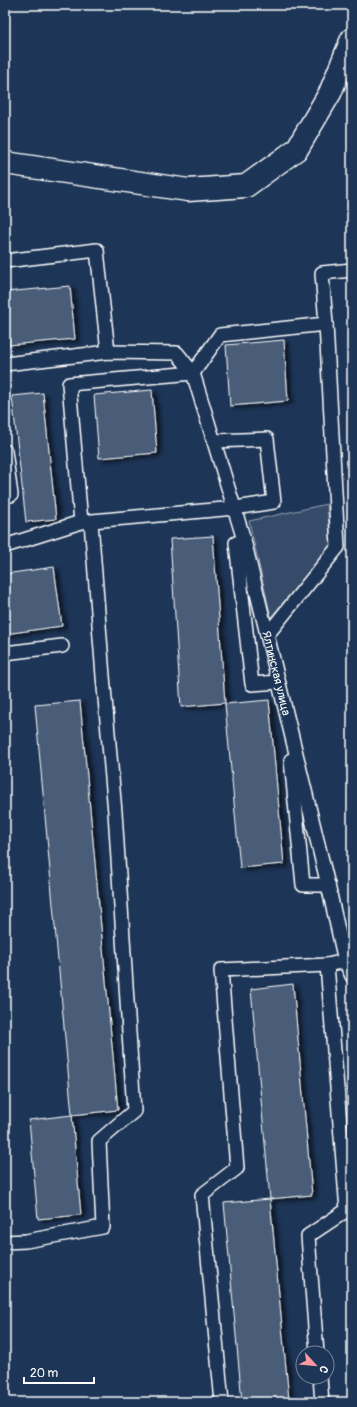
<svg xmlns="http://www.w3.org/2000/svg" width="357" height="1407" font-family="Pangolin,sans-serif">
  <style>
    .green { fill: #364b69; stroke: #9aa5b4 }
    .building { fill: #4a5d79; stroke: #fff; filter: url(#shadow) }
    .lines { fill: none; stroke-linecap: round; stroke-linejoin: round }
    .lane-casing { stroke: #fff; stroke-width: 16 }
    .street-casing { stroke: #fff; stroke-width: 25 }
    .lane { stroke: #1d3557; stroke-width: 13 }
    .street { stroke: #1d3557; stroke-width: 22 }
    .labels { text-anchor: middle; stroke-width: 3.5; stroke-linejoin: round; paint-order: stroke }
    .street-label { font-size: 12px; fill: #fff; stroke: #1d3557 }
  </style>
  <defs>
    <filter id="shadow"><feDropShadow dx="4.5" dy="2.5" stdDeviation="2" flood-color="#0009"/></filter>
  </defs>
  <rect width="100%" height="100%" fill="#1d3557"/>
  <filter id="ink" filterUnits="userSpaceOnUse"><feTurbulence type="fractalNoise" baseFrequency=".025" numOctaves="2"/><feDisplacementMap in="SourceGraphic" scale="8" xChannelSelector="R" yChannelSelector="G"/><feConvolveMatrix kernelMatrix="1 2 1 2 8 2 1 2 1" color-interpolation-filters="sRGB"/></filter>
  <g filter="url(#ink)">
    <path class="green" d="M327 504 331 546 271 617 249 521Z"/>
    <g class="building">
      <path d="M70 286 75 339 9 345 5 292Z"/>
      <path d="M284 340 288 401 230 406 226 345Z"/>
      <path d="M152 390 157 453 99 458 94 395Z"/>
      <path d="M43 393 56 519 26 522 12 396Z"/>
      <path d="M213 536 225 703 181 707 170 539Z"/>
      <path d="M54 567 62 626 5 634V574Z"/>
      <path d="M269 700 284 864 240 868 225 704Z"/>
      <path d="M80 701 118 1110 72 1115 35 705Z"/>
      <path d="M293 984 312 1195 270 1199 251 989Z"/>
      <path d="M72 1115 81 1215 38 1219 29 1120Z"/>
      <path d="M270 1199 289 1400 270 1402H242L224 1203Z"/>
    </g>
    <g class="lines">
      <defs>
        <g id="lane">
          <path d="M5 261 97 250 108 352"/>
          <path id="s1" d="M5 364 108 352 177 353 193 373 244 540 328 885 345 961 352 976"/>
          <path d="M214 441 267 439 274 502 235 508 81 522 69 384 193 373 220 335 326 324"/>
          <path d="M5 451 11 495"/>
          <path d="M244 540 236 543 252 684 278 682"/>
          <path d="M5 546 81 522"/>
          <path d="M267 635 338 547 326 324 322 273 352 270"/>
          <path d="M5 653 62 646"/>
          <path d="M291 760 303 885H328"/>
          <path d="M5 1242 26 1241 103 1227 99 1141 134 1111 115 812 103 676 91 522"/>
          <path d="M317 1353 308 1236 347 1210 327 965"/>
          <path d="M320 1377 322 1402"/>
          <path d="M222 1402 202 1195 237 1168 221 970 327 965 345 961"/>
        </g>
        <path id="street" d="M5 163 188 190 246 186 297 149 330 93 352 39"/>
      </defs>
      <use href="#lane" class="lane-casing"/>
      <use href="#street" class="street-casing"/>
      <use href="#lane" class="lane"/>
      <use href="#street" class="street"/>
    </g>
  </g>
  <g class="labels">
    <g class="street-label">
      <text dy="4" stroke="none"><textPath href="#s1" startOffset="510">Ялтинская улица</textPath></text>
    </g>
  </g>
  <rect width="357" height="1407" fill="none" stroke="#1d3557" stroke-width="20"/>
  <rect x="10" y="10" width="337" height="1387" fill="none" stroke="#fff" stroke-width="1.5" filter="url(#ink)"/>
  <g transform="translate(315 1365) rotate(117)"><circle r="19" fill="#1d3557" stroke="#77869a"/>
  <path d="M0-3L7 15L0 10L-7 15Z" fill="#ff9aa2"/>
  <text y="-6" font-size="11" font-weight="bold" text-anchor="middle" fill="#ffffff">С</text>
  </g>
  <path d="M24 1377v6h70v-6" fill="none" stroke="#ffffff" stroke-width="2"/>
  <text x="30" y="1377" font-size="12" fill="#ffffff" stroke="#1d3557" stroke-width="3" paint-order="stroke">20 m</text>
</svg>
